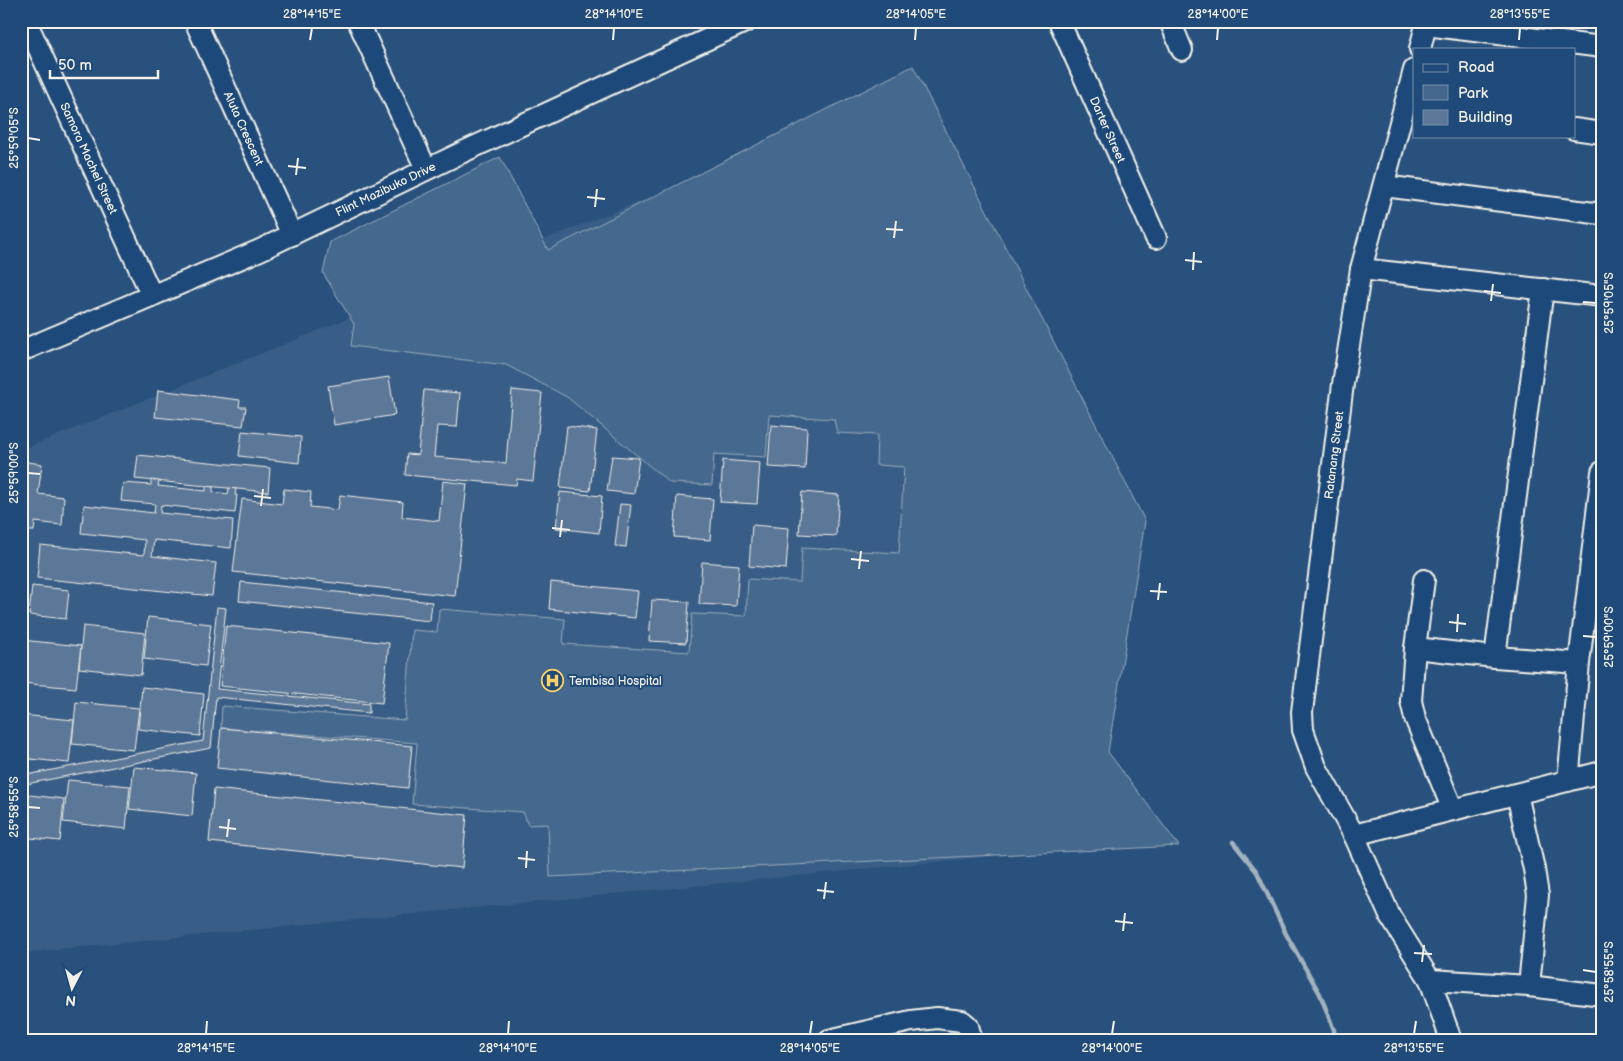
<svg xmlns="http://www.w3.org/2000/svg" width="1623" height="1061" font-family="'Balsamiq Sans',sans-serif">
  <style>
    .built { fill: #375d86 }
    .green { fill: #45688e; stroke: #9cacbb }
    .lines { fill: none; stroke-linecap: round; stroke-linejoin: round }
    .stream { stroke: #a4b2be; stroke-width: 4.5 }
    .building { fill: #5b7899; stroke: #f4f1e8 }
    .minor-casing { stroke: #f4f1e8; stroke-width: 24 }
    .minor { stroke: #1f4a7a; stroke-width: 20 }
    .ticks { fill: none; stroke: #f4f1e8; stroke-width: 2 }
    .labels { text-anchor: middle; stroke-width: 4; stroke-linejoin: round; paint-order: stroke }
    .street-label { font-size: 12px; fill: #f4f1e8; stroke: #1f4a7a }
    .poi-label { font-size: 12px; fill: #f4f1e8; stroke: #1f4a7a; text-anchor: start }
    .neatline { fill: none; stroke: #f4f1e8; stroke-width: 2 }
    .ticks-label { font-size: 12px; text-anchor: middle; fill: #f4f1e8 }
  </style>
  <rect width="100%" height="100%" fill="#28517e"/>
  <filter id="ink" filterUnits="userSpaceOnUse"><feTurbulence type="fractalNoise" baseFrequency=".02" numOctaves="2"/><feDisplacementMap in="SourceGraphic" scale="10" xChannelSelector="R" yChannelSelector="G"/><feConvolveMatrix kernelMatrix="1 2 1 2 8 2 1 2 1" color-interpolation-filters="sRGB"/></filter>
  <g filter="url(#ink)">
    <path class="built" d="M901 96 1068 849 21 953V450Z"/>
    <path class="green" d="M913 66 1145 521 1108 752 1179 846 550 877 548 824 528 825 523 812 412 804 417 743 221 728 222 706 405 720 412 630 437 632 439 609 565 619 563 644 689 652 692 614 746 616 748 579 800 582 802 548 899 553 904 467 876 465 877 435 837 433 834 419 769 415 766 457 714 454 712 485 670 483 567 397 506 365 351 346 354 324 323 273 330 242 500 157 548 250Z"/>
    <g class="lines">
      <path class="stream" d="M1233 842 1257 872 1286 934 1320 994 1334 1030 1335 1040"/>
    </g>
    <g class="building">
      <path d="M389 377 395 415 334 425 328 386Z"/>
      <path d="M158 390 240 400 239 407H246L243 426 155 417Z"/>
      <path d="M424 390 460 393 457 427 437 426 434 457 506 463 512 390 542 393 533 481 517 479 516 485 405 475 407 454 418 455Z"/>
      <path d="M771 425 807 428 805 469 768 467Z"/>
      <path d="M567 426 597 430 590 491 560 488Z"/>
      <path d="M242 431 301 437 299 463 239 456Z"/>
      <path d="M138 455 270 468 268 492 135 479Z"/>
      <path d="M612 456 639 458 634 494 607 491Z"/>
      <path d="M723 460 760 463 757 504 720 502Z"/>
      <path d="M21 461 42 464 38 494 64 497 62 525 35 522 34 531H21Z"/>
      <path d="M151 480 159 481 158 486 206 491V486L213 487V492L228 494 229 488 236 489 235 495H237L235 513 161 505 160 513 233 520 231 548 154 540 152 556 216 563 212 596 37 578 40 545 144 555 145 540 81 533 84 505 154 513 155 504 121 501 123 483 151 485Z"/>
      <path d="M443 481 467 484 455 596 233 572 242 499 282 504 284 489 311 492 310 507 338 510 340 495 403 502 402 517 439 521Z"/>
      <path d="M560 492 602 496 599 533 556 528Z"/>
      <path d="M802 492 839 495 836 536 799 534Z"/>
      <path d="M677 496 713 499 710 540 674 537Z"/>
      <path d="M620 504 631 505 626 547 615 546Z"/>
      <path d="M752 525 789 528 786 569 749 566Z"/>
      <path d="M702 562 739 565 736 606 699 604Z"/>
      <path d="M241 582 432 602 430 621 239 601Z"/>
      <path d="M551 582 638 591 635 618 549 609Z"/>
      <path d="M32 586 69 590 66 619 29 615Z"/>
      <path d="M652 600 689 602 686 643 649 641Z"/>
      <path d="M217 607 226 608 217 689 369 704V713L216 697 211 748 21 785V776L203 741Z"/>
      <path d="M148 617 211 624 206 666 144 659Z"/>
      <path d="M83 626 145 633 141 675 79 668Z"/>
      <path d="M226 626 389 643 382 703 220 686Z"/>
      <path d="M21 640 81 646 76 688 21 683Z"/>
      <path d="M142 687 204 694 200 736 138 729Z"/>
      <path d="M76 702 139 708 134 750 72 744Z"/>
      <path d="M21 715 74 720 69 763 21 758Z"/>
      <path d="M221 728 412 746 408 788 217 768Z"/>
      <path d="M134 767 196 773 192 816 129 809Z"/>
      <path d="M68 780 130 786 126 829 63 822Z"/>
      <path d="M214 789 467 815 462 868 209 842Z"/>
      <path d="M21 794 64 799 60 841 21 837Z"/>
    </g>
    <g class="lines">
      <defs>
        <g id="minor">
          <path id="s1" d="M26 21 152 296"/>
          <path id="s2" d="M195 21 292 235"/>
          <path d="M358 21 426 169"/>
          <path id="s3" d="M1059 21 1156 238"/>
          <path d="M1170 21 1182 50"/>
          <path d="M1426 25 1602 47"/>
          <path d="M1420 49 1427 21"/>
          <path d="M1414 70 1361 269 1343 384 1302 712 1303 730 1316 767 1354 835 1390 916 1430 980 1451 1040"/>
          <path d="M1574 129 1602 133"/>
          <path d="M1384 186 1602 214"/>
          <path d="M1361 269 1602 296"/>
          <path id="s4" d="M21 351 260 250 463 152 747 21"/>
          <path d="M1424 580 1415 648 1411 701 1415 718 1453 810"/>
          <path d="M1415 648 1495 657 1579 663"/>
          <path d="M1495 657 1543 289"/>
          <path d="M1568 781 1579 663 1602 472"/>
          <path d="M1517 794 1534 869 1538 895 1529 986"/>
          <path d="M1354 835 1602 772"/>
          <path d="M1430 980 1529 986 1602 995"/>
          <path d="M829 1040 911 1021 937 1018 962 1021 968 1026 972 1040"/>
        </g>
      </defs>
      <use href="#minor" class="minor-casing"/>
      <use href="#minor" class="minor"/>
    </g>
  </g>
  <path class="ticks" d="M310 40 312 28M613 40 614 28M915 40 916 28M1217 40 1218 28M1519 40 1520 28M28 138 40 140M288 166 306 168M296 175 298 158M587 197 605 199M595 207 597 189M886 229 903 230M894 238 896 221M1185 260 1202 262M1193 270 1194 252M1484 291 1501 293M1491 301 1493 284M1583 302 1596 303M28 473 40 474M254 496 271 498M261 506 263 489M552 528 570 530M560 537 562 520M851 559 869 561M859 569 861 551M1150 591 1167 592M1158 600 1160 583M1449 622 1466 624M1457 632 1458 614M1583 636 1596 637M28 807 40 808M219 827 236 829M227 837 229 819M518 858 535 860M526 868 527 851M817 890 834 892M824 899 826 882M1115 921 1133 923M1123 931 1125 913M1414 953 1432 954M1422 962 1424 945M1583 970 1596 972M206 1034 207 1021M508 1034 509 1021M810 1034 812 1021M1112 1034 1114 1021M1414 1034 1416 1021"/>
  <defs>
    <symbol id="hospital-ring" viewBox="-11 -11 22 22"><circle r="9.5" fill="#1f4a7a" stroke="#ffd166" stroke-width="1.5"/><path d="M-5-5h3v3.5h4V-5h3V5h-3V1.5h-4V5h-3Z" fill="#ffd166"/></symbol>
  </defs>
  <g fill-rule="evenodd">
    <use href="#hospital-ring" x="540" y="668" width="25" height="25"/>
  </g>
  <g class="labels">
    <g class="street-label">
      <text dy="4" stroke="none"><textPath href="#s2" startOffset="118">Aluta Crescent</textPath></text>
      <text dy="4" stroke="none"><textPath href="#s3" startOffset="119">Darter Street</textPath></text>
      <text dy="4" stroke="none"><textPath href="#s1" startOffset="151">Samora Machel Street</textPath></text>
      <text dy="4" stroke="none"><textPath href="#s4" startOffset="399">Flint Mazibuko Drive</textPath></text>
      <text transform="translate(1334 455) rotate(-83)" y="4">Ratanang Street</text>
    </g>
    <g class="poi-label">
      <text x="569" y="685">Tembisa Hospital</text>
    </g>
  </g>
  <rect width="1623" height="1061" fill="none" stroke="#1f4a7a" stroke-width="55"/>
  <rect x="1413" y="48" width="162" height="90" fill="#1f4a7a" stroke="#748da6"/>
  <rect x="1423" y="64" width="25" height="8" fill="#1f4a7a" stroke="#748da6"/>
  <text x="1458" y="72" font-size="15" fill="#f4f1e8">Road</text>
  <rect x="1423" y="85" width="25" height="15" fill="#45688e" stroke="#748da6"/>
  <text x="1458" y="98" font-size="15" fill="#f4f1e8">Park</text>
  <rect x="1423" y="110" width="25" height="15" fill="#5b7899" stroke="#748da6"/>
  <text x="1458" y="122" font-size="15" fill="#f4f1e8">Building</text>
  <g transform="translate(72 988) rotate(186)" stroke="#1f4a7a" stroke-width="4" paint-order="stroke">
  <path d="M0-4L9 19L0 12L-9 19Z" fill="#f4f1e8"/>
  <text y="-8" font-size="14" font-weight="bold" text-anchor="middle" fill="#f4f1e8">N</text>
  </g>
  <path d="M50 70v8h108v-8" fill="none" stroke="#f4f1e8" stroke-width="2.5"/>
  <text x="58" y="70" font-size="15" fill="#f4f1e8" stroke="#1f4a7a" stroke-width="4" paint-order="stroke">50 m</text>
  <rect x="28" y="28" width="1568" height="1006" class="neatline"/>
  <g class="ticks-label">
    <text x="312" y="18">28°14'15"E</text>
    <text x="614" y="18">28°14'10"E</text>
    <text x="916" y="18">28°14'05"E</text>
    <text x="1218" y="18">28°14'00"E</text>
    <text x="1520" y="18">28°13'55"E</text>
    <text transform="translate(14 138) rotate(-90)" y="4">25°59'05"S</text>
    <text transform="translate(1609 303) rotate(-90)" y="4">25°59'05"S</text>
    <text transform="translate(14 473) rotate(-90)" y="4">25°59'00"S</text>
    <text transform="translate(1609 637) rotate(-90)" y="4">25°59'00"S</text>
    <text transform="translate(14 807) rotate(-90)" y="4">25°58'55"S</text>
    <text transform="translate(1609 972) rotate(-90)" y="4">25°58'55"S</text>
    <text x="206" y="1052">28°14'15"E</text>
    <text x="508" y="1052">28°14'10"E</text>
    <text x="810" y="1052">28°14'05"E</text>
    <text x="1112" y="1052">28°14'00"E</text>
    <text x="1414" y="1052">28°13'55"E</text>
  </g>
</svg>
